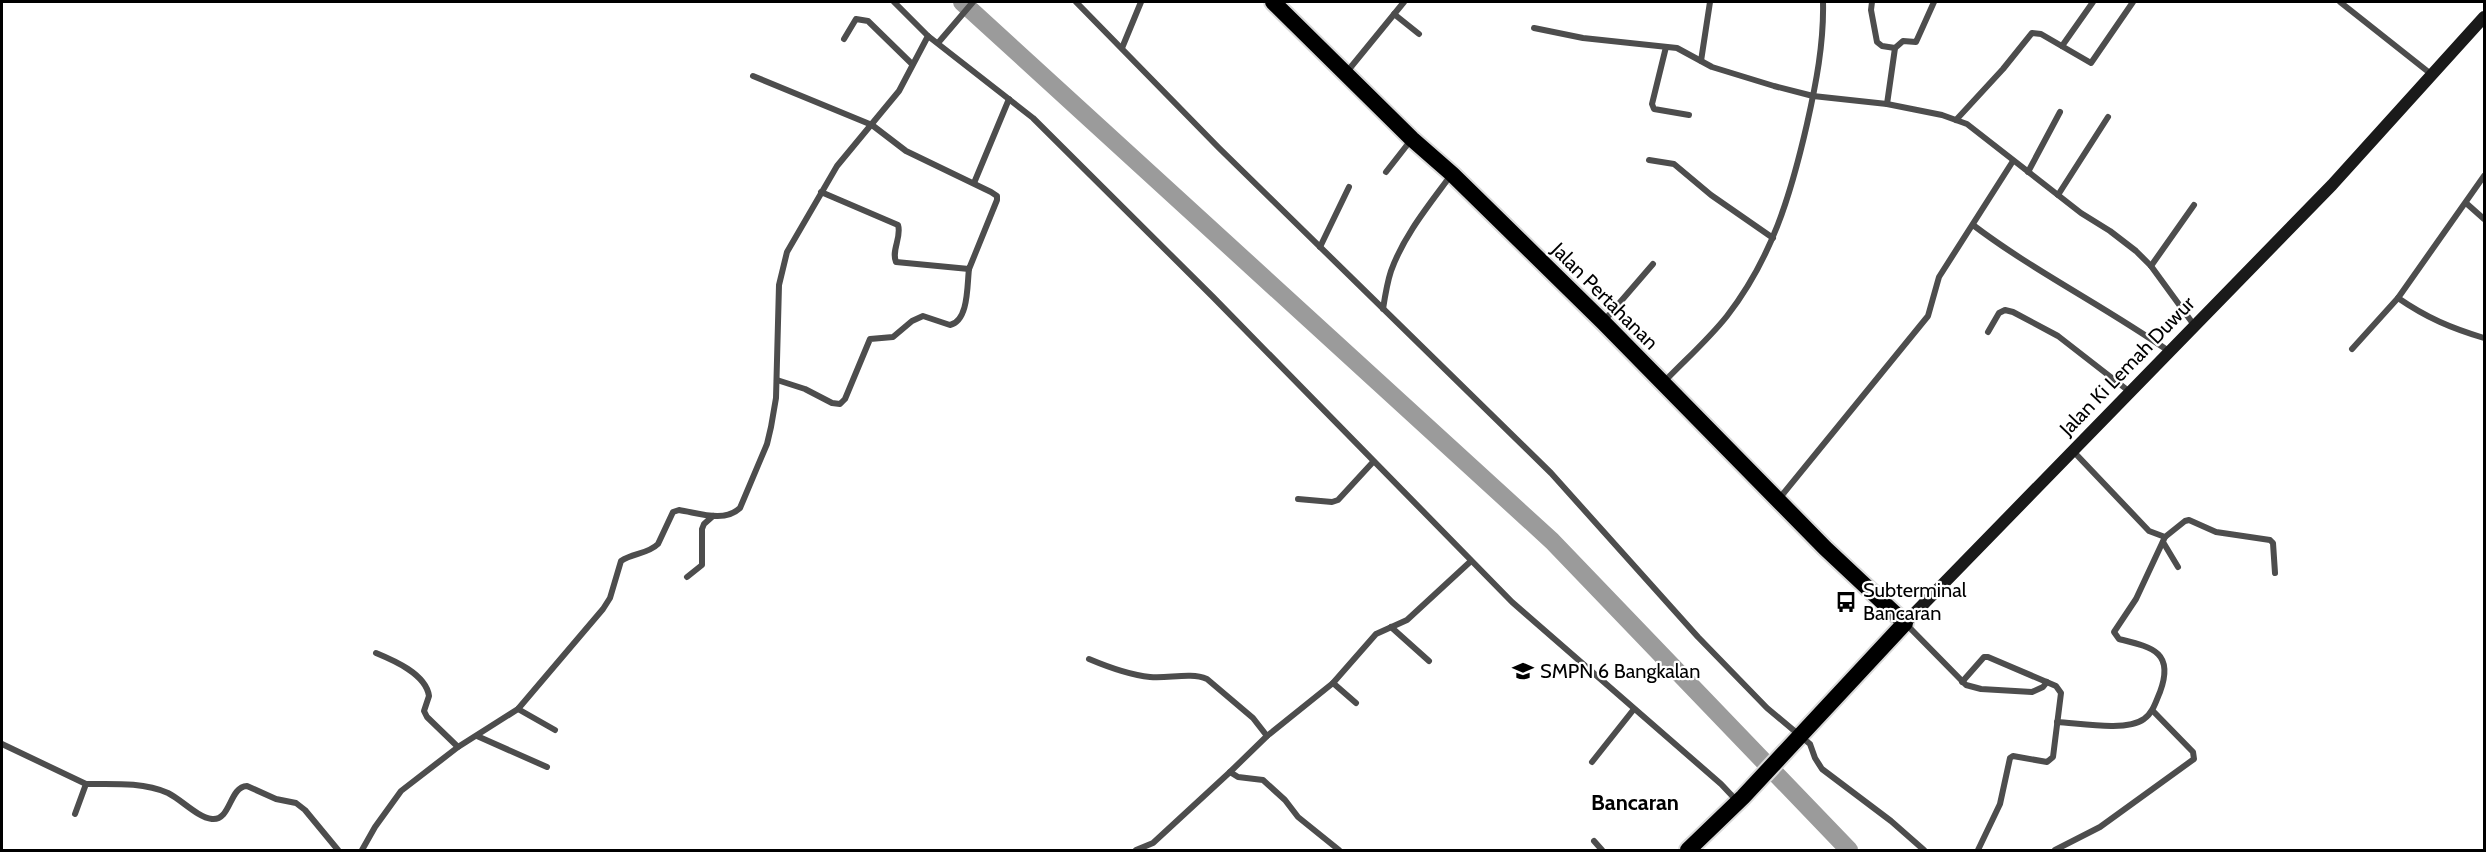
<svg xmlns="http://www.w3.org/2000/svg" width="2486" height="852" font-family="Cabin,sans-serif">
  <style>
    .lines { fill: none; stroke-linecap: round; stroke-linejoin: round }
    .river { stroke: #9b9b9b; stroke-width: 18 }
    .trunk-casing { stroke: #dbdbdb; stroke-width: 20 }
    .minor { stroke: #4d4d4d; stroke-width: 6 }
    .secondary { stroke: #1a1a1a; stroke-width: 12 }
    .trunk { stroke: #000; stroke-width: 16 }
    .labels { text-anchor: middle; stroke-width: 4.5; stroke-linejoin: round; paint-order: stroke }
    .street-label { font-size: 20px; fill: #000; stroke: #fff }
    .poi-label { font-size: 20px; fill: #000; stroke: #fff; text-anchor: start }
    .quarter-label { font-size: 22px; font-weight: bold; fill: #000; stroke: #fff }
  </style>
  <rect width="100%" height="100%" fill="#fff"/>
  <g class="lines">
    <path class="river" d="M962 2 1552 541 1849 850"/>
    <defs>
      <path id="trunk" d="M1273 2 1412 139 1452 174 1603 322 1825 548 1905 623 1743 797 1688 850"/>
    </defs>
    <use href="#trunk" class="trunk-casing"/>
    <g class="minor">
      <path d="M894 2 928 36"/>
      <path d="M1076 2 1219 148 1551 473 1698 637 1767 708 1810 744 1815 758 1822 769 1891 821 1924 850"/>
      <path d="M1872 2 1871 10 1877 42 1882 46 1895 48"/>
      <path d="M2340 2 2431 74"/>
      <path d="M1394 14 1419 34"/>
      <path d="M1534 28 1583 38 1677 48 1712 67 1774 86 1813 96 1887 104 1942 115 1967 124 2081 213 2110 231 2136 251 2151 266 2194 325"/>
      <path d="M844 39 856 19 868 21 912 64"/>
      <path d="M938 43 973 2"/>
      <path d="M2062 46 2093 2"/>
      <path d="M1666 47 1652 104 1654 109 1689 115"/>
      <path d="M1122 48 1141 2"/>
      <path d="M1701 61 1710 2"/>
      <path d="M1346 73 1404 2"/>
      <path d="M753 76 872 125 906 151 991 192 997 196V200L969 269 896 262C891 250 902 237 898 225L821 192"/>
      <path d="M1887 104 1895 48 1903 41 1916 42 1934 2"/>
      <path d="M1956 120 2003 69 2032 33 2041 34 2091 63 2133 2"/>
      <path d="M1649 160 1674 164 1711 195 1773 238"/>
      <path d="M1386 172 1411 140"/>
      <path d="M2028 172 2060 112"/>
      <path d="M974 183 1009 99"/>
      <path d="M2058 195 2108 117"/>
      <path d="M2466 203 2484 219"/>
      <path d="M1973 225C2035 272 2106 307 2170 352"/>
      <path d="M1320 247 1349 187"/>
      <path d="M2151 266 2194 205"/>
      <path d="M2398 298C2427 318 2451 328 2484 338"/>
      <path d="M1383 309C1385 296 1387 283 1391 271 1404 235 1429 205 1451 175"/>
      <path d="M1603 322 1653 264"/>
      <path d="M1988 332 1999 313 2005 310 2013 312 2058 336 2130 392"/>
      <path d="M2352 349 2398 298 2484 176"/>
      <path d="M777 380 805 389 832 403 840 404 845 399 870 339 893 337 912 321 923 316 950 325C969 321 967 284 969 269"/>
      <path d="M1664 382C1684 361 1708 340 1727 316 1772 258 1791 194 1807 124 1816 84 1824 43 1823 2"/>
      <path d="M2073 451 2149 531 2165 537 2185 521 2189 520 2216 532 2270 540 2273 543 2275 573"/>
      <path d="M1298 499 1332 502 1338 500 1373 462"/>
      <path d="M1778 500 1928 316 1939 277 2013 161"/>
      <path d="M2163 542 2178 567"/>
      <path d="M687 577 702 565V529L704 524 713 516"/>
      <path d="M1906 624 1966 685 1981 689 2032 692 2043 687 2047 682"/>
      <path d="M1391 627 1429 661"/>
      <path d="M376 653C393 660 426 674 429 696L424 711 427 717 458 747"/>
      <path d="M1089 659C1108 667 1129 675 1150 677 1168 679 1190 672 1207 679L1253 718 1267 736"/>
      <path d="M1962 682 1984 657H1988L2056 686 2061 693 2053 757 2047 762 2013 756 2010 758 2000 804 1978 850"/>
      <path d="M1333 683 1267 736 1230 772 1238 777 1263 780 1285 800 1298 817 1339 850"/>
      <path d="M1356 703 1333 683 1376 634 1407 620 1471 561"/>
      <path d="M518 709 555 730"/>
      <path d="M2057 722C2079 723 2126 732 2144 719 2153 713 2156 701 2160 692 2175 651 2151 647 2119 639L2114 632 2136 599 2165 537"/>
      <path d="M477 736 547 767"/>
      <path d="M2 744 86 784"/>
      <path d="M1592 762 1634 709"/>
      <path d="M75 814 86 784C113 784 143 782 168 793 182 800 197 817 212 819 231 821 229 787 247 786L276 799 296 803 305 810 338 850"/>
      <path d="M1594 841 1602 850"/>
      <path d="M362 850 375 827 401 791 458 747 518 709 603 609 610 598 621 561C633 553 648 554 658 544L673 512 679 510C699 513 724 523 740 508L767 444 771 427 776 398 779 285 787 252 837 166 899 91 928 36 1033 118 1213 297 1512 602 1721 784 1737 801"/>
      <path d="M1136 850 1153 843 1230 772"/>
      <path d="M2055 850 2100 827 2194 759 2193 752 2153 711"/>
    </g>
    <path class="secondary" d="M1905 623 2332 185 2484 17"/>
    <use href="#trunk" class="trunk"/>
  </g>
  <defs>
    <symbol id="bus-bare" viewBox="-9 -9 18 18"><path d="M-5-6H5V4H4V6H2V4H-2V6H-4V4H-5ZM-3.5-4V0h7V-4ZM-3.5 1.2v1.5H-2V1.2ZM2 1.2v1.5H3.5V1.2Z" fill="#000" stroke="#fff" stroke-width="2.5" paint-order="stroke"/></symbol>
    <symbol id="school-bare" viewBox="-9 -9 18 18"><path d="M0-5L7-2L0 1L-7-2ZM-4 1L0 2.5L4 1V4Q0 6-4 4Z" fill="#000" stroke="#fff" stroke-width="2.5" paint-order="stroke"/></symbol>
  </defs>
  <g fill-rule="evenodd">
    <use href="#bus-bare" x="1831" y="587" width="30" height="30"/>
    <use href="#school-bare" x="1508" y="656" width="30" height="30"/>
  </g>
  <g class="labels">
    <g class="street-label">
      <text transform="translate(1605 296) rotate(45)" y="7">Jalan Pertahanan</text>
      <text transform="translate(2127 366) rotate(-46)" y="7">Jalan Ki Lemah Duwur</text>
    </g>
    <g class="poi-label">
      <text x="1863" y="597">Subterminal<tspan x="1863" dy="23">Bancaran</tspan></text>
      <text x="1540" y="678">SMPN 6 Bangkalan</text>
    </g>
    <g class="quarter-label">
      <text x="1635" y="810">Bancaran</text>
    </g>
  </g>
  <rect width="2486" height="852" fill="none" stroke="#000000" stroke-width="6"/>
</svg>
